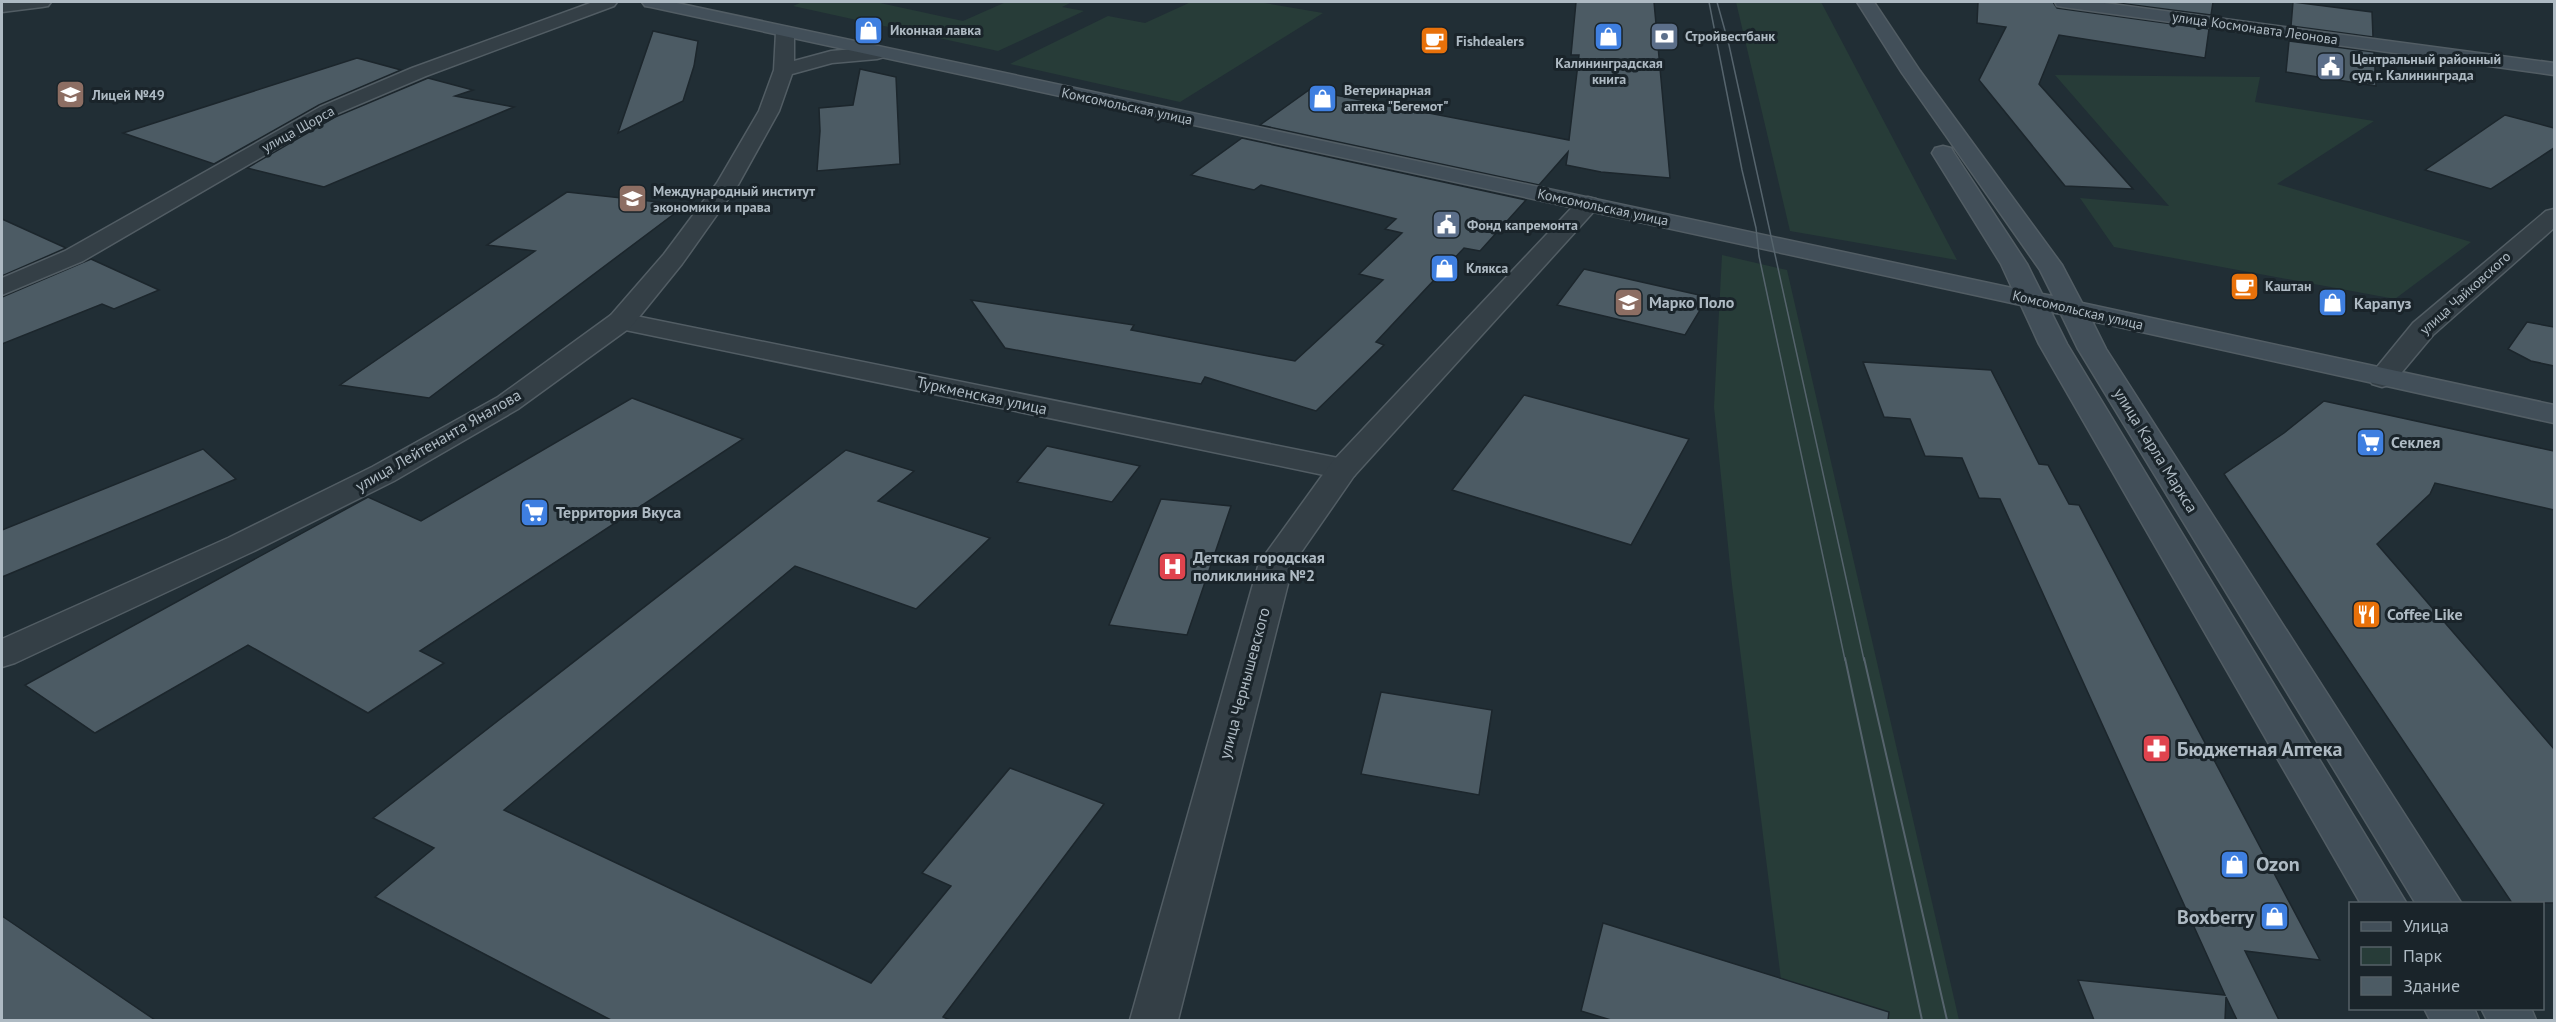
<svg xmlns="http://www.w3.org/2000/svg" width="2556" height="1022" font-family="'PT Sans',sans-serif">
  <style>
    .green { fill: #273c38 }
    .building { fill: #4c5b64; stroke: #1c262c; stroke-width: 1.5 }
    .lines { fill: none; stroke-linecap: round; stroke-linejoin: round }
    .minor-casing { stroke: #525d64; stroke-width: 3 }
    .tertiary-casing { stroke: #525d64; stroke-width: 3 }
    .secondary-casing { stroke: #525d64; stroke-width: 3 }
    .minor { fill: #343f46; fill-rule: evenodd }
    .tertiary { fill: #343f46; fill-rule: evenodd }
    .secondary { fill: #424f59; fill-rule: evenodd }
    .tram-far1 { stroke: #56646d; stroke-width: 1.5 }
    .tram { stroke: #56646d; stroke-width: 2 }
    .labels { text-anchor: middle; stroke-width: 6; stroke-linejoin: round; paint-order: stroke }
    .far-street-label { font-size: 14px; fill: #aebac3; stroke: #1a242a }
    .far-poi-label { font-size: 14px; font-weight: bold; fill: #aebac3; stroke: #1a242a; text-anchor: start }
    .poi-label { font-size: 16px; font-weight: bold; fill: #aebac3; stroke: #1a242a; text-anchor: start }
    .street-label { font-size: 16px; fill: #aebac3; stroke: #1a242a }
    .near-poi-label { font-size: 20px; font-weight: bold; fill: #aebac3; stroke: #1a242a; text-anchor: start }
  </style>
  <rect width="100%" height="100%" fill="#212e35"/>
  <g class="green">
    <path d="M802 2H883L880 3 963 21 1006 2H1072L1062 7 1084 11 998 51 793 6Z"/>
    <path d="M1191 2H1259L1323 13 1180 102 1010 64 1108 16 1145 23Z"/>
    <path d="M1736 2H1821L1957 260 1790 231Z"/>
    <path d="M2055 75 2260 77 2255 102 2374 121 2277 184 2471 242 2395 299 2114 247 2080 198 2169 206Z"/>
    <path d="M1722 255 1787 270 1959 1020H1786L1732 585 1714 407Z"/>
  </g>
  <g class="building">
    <path d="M1576 2H1654L1670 178 1601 172 1566 165 1568 152 1539 185 1260 125 1309 90 1569 140 1579 55H1571Z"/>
    <path d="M1978 2H2053L2057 8 2209 29 2205 58 2059 35 2039 84 2133 189 2065 186 1979 80 2006 27 1977 23Z"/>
    <path d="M2110 2H2213L2211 15Z"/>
    <path d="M2293 2 2372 12 2373 37 2291 26Z"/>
    <path d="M653 31 698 41 694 66 683 101 618 133Z"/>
    <path d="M2289 41 2374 52 2376 86 2286 72Z"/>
    <path d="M357 58 401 70 319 105 214 164 123 133Z"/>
    <path d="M860 69 896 77 900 164 817 171 820 131 819 108 853 105Z"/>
    <path d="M428 78 473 90 455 96 514 107 324 187 247 168 335 117Z"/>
    <path d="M2505 115 2554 128V148L2491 189 2425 170Z"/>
    <path d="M1242 138 1526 200 1480 251 1464 248 1376 342 1384 345 1316 411 1205 377 1201 384 1005 348 971 300 1134 325 1131 330 1295 361 1383 280 1359 274 1402 233 1385 229 1396 219 1261 185 1254 190 1191 175Z"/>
    <path d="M567 192 686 205 429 398 340 385 535 251 487 245Z"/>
    <path d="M2 219 66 248 2 276Z"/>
    <path d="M91 259 159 290 114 309 102 304 2 344V297Z"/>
    <path d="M1584 269 1708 297 1685 335 1557 305Z"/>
    <path d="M2527 322 2554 327V366L2531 361 2508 349Z"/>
    <path d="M1863 362 1991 370 2039 464 2048 465 2069 504 2079 505 2320 960 2245 951 2279 1020H2237L2226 997 2225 1020H2094L2078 980 2225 995 2000 499 1979 498 1962 458 1925 456 1910 419 1884 417Z"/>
    <path d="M1524 395 1689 439 1631 545 1452 490Z"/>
    <path d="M632 398 743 439 420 651 444 663 368 713 248 645 95 733 25 685 368 497 421 521Z"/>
    <path d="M2324 401 2554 451V510L2435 483 2430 494 2377 544 2554 749V903H2512L2224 474 2284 433Z"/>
    <path d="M1047 446 1140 466 1112 502 1017 482Z"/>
    <path d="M203 449 236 479 2 577V530Z"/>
    <path d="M846 450 914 471 878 501 990 538 916 609 795 566 504 810 871 983 951 886 922 873 1010 768 1104 804 943 1017 950 1020H611L375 897 434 848 373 818Z"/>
    <path d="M1161 499 1231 506 1187 635 1109 625Z"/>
    <path d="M1381 692 1492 710 1479 795 1361 774Z"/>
    <path d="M2 916 155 1020H2Z"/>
    <path d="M1603 923 1889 1012 1888 1020H1611L1581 1011Z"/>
  </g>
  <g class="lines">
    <defs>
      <g id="minor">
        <path d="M593 2H617L614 6 426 76 334 115 83 261 2 295V278L65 251 320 107 412 68Z"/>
        <path d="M621 313 1343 459 1354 462 1359 469 1354 476 1343 479 611 327 607 321 611 315Z"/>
      </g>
      <g id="tertiary">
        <path d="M2 2H51L48 6 42 7 2 12Z"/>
        <path d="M785 27 791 28 794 32V61L831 51 877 47 884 49 886 53 884 57 877 59 832 63 792 74 779 111 738 185 682 264 631 327 518 409 394 481 252 552 15 663 2 667V639L228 538 372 467 498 397 611 315 664 254 717 183 759 111 774 70 776 32 779 28Z"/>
        <path d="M1588 197 1596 199 1600 204 1596 209 1354 476 1293 564 1178 1020H1130L1259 563 1332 462 1580 199Z"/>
        <path d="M2554 209V228L2433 335 2392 384 2382 387 2372 384 2368 378 2413 323 2546 211Z"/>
      </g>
      <g id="secondary">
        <path d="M642 2H672L2012 288 2001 264 1932 153 1935 148 1943 146 1951 148 1954 153 2027 264 2042 294 2053 296 2040 270 1902 73 1857 2H1874L1920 71 2062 265 2082 303 2554 405V423L2092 321 2106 349 2462 904H2416L2078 349 2061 314 2051 312 2067 344 2407 904H2361L2039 344 2021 305 651 7 645 6Z"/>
        <path d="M2055 2H2097L2554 63V75L2063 7 2057 6Z"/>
        <path d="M2424 1008H2474L2479 1020H2430Z"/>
        <path d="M2481 1008H2531L2536 1020H2487Z"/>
      </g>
    </defs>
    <use href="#minor" class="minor-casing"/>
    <use href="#tertiary" class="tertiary-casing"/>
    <use href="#secondary" class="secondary-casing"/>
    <use href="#minor" class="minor"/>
    <use href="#tertiary" class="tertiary"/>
    <use href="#secondary" class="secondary"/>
    <g class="tram-far1">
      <path d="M1709 2 1742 170 1756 228 1759 256 1845 660"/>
      <path d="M1717 2 1729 45 1864 660"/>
    </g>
    <g class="tram">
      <path d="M1845 658 1922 1020"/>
      <path d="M1864 658 1947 1020"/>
    </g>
  </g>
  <defs>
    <symbol id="shop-square" viewBox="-11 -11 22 22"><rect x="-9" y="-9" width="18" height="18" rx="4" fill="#3f7fe0" stroke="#1a242a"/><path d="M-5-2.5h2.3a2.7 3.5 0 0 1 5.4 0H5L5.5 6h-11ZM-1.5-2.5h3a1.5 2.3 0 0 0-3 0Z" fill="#fff"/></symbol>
    <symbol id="bank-square" viewBox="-11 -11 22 22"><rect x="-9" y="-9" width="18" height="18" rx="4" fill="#5c6f8a" stroke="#1a242a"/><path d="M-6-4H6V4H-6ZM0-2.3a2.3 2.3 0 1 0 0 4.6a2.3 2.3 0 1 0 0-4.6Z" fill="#fff"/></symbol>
    <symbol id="cafe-square" viewBox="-11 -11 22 22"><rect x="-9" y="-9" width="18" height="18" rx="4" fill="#e8710a" stroke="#1a242a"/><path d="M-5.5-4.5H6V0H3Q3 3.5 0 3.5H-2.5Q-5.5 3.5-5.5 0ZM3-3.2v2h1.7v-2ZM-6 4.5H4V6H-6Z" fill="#fff"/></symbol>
    <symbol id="civic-square" viewBox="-11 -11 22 22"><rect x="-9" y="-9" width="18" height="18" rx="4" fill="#5c6f8a" stroke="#1a242a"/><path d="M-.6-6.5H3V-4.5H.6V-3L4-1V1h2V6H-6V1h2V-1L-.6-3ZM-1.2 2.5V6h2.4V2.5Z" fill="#fff"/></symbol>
    <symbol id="school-square" viewBox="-11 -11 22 22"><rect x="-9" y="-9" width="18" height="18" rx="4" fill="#8d6e63" stroke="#1a242a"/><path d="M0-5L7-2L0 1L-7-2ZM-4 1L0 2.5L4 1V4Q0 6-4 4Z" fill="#fff"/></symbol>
    <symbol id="university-square" viewBox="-11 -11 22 22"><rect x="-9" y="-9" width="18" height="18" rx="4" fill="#8d6e63" stroke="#1a242a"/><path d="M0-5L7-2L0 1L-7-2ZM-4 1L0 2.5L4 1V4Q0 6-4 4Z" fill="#fff"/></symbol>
    <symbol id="supermarket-square" viewBox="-11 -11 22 22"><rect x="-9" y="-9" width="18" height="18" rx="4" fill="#3f7fe0" stroke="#1a242a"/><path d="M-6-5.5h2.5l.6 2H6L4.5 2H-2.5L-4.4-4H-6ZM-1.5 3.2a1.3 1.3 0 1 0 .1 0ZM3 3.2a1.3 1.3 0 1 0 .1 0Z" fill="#fff"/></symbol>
    <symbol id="hospital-square" viewBox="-11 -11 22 22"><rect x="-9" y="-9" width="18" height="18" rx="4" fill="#e0444e" stroke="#1a242a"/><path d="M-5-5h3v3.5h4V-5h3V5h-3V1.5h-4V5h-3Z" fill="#fff"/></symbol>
    <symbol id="restaurant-square" viewBox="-11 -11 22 22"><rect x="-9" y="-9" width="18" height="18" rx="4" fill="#e8710a" stroke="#1a242a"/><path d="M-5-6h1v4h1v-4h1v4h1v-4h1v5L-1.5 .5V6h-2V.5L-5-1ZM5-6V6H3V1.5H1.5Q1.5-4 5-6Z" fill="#fff"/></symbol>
    <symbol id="pharmacy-square" viewBox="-11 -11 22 22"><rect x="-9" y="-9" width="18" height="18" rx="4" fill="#e0444e" stroke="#1a242a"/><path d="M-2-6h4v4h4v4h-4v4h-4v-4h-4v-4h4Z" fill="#fff"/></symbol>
  </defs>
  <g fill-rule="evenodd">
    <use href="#shop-square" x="852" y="14" width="33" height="33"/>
    <use href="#shop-square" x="1592" y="20" width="33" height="33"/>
    <use href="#bank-square" x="1648" y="20" width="33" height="33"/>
    <use href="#cafe-square" x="1418" y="24" width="33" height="33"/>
    <use href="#civic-square" x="2314" y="50" width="33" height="33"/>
    <use href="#school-square" x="54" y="78" width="33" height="33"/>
    <use href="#shop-square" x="1306" y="82" width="33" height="33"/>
    <use href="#university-square" x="616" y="182" width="33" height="33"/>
    <use href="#civic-square" x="1430" y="208" width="33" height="33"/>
    <use href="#shop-square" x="1428" y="252" width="33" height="33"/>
    <use href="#cafe-square" x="2228" y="270" width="33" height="33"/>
    <use href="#school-square" x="1612" y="286" width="33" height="33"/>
    <use href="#shop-square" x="2316" y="286" width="33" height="33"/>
    <use href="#supermarket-square" x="2354" y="426" width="33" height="33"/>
    <use href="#supermarket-square" x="518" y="496" width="33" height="33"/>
    <use href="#hospital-square" x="1156" y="550" width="33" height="33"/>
    <use href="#restaurant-square" x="2350" y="598" width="33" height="33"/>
    <use href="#pharmacy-square" x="2140" y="732" width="33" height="33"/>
    <use href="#shop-square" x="2218" y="848" width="33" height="33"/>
    <use href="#shop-square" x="2258" y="900" width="33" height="33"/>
  </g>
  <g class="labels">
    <g class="far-street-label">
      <text transform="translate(2255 28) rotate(8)" y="5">улица Космонавта Леонова</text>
      <text transform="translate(1127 106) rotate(12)" y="5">Комсомольская улица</text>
      <text transform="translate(298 129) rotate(-29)" y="5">улица Щорса</text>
      <text transform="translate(1603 207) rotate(12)" y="5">Комсомольская улица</text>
      <text transform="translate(2465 293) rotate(-42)" y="5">улица Чайковского</text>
      <text transform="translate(2078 310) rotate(13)" y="5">Комсомольская улица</text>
    </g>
    <g class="far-poi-label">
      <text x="890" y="35">Иконная лавка</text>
      <text x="1685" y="41">Стройвестбанк</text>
      <text x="1456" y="46">Fishdealers</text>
      <text x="2352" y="64">Центральный районный<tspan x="2352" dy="16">суд г. Калининграда</tspan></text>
      <text x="1609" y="68" text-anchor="middle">Калининградская<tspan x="1609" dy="16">книга</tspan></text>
      <text x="1344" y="95">Ветеринарная<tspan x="1344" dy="16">аптека "Бегемот"</tspan></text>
      <text x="92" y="100">Лицей №49</text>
      <text x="653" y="196">Международный институт<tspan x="653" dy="16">экономики и права</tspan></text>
      <text x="1467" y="230">Фонд капремонта</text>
      <text x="1466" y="273">Клякса</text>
      <text x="2265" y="291">Каштан</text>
    </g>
    <g class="poi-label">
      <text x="1649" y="308">Марко Поло</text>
      <text x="2354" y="309">Карапуз</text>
      <text x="2391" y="448">Секлея</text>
      <text x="556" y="518">Территория Вкуса</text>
      <text x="1193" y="563">Детская городская<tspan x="1193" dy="18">поликлиника №2</tspan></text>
      <text x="2387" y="620">Coffee Like</text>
    </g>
    <g class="street-label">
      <text transform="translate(982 395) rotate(12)" y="6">Туркменская улица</text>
      <text transform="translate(438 440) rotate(-30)" y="6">улица Лейтенанта Яналова</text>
      <text transform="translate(2156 450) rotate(58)" y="6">улица Карла Маркса</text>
      <text transform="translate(1244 683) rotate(-75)" y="6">улица Чернышевского</text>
    </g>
    <g class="near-poi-label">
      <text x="2177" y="756">Бюджетная Аптека</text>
      <text x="2256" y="871">Ozon</text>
      <text x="2254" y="924" text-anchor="end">Boxberry</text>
    </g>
  </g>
  <rect width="2556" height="1022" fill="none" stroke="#aebac3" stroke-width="6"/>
  <rect x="2349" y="902" width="195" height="108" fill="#1a242a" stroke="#556067" stroke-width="1.5"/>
  <rect x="2361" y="922" width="30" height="9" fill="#424f59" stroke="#556067" stroke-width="1.5"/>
  <text x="2403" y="932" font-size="18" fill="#aebac3">Улица</text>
  <rect x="2361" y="947" width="30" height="18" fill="#273c38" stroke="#556067" stroke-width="1.5"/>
  <text x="2403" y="962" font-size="18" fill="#aebac3">Парк</text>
  <rect x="2361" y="977" width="30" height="18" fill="#4c5b64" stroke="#556067" stroke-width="1.5"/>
  <text x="2403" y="992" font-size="18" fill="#aebac3">Здание</text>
</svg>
